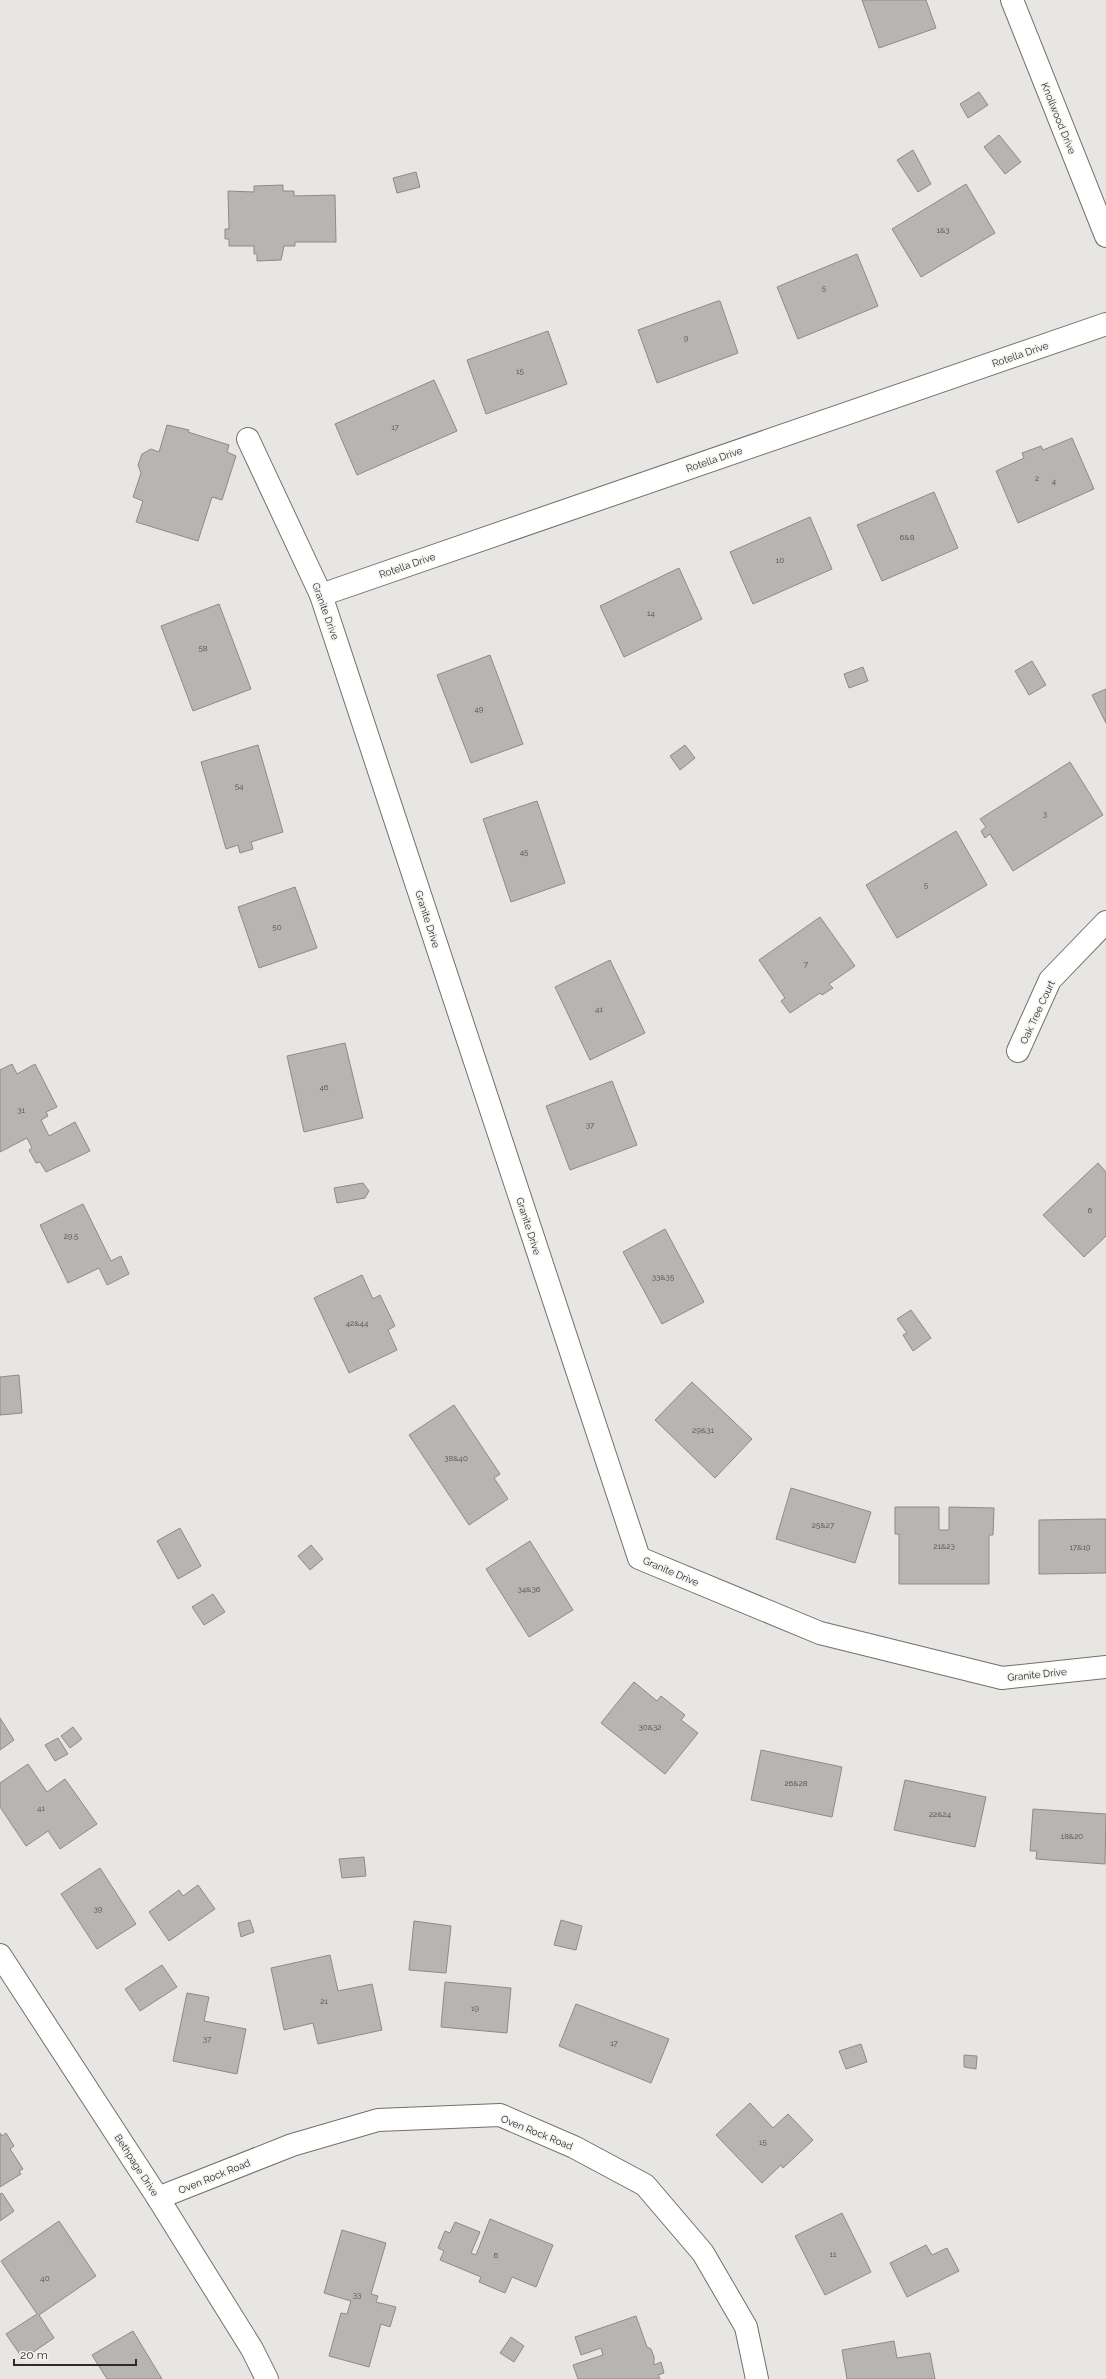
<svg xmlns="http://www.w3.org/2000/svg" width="1106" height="2379" font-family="Raleway,sans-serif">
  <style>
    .building { fill: #b7b5b2; stroke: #8c8b88 }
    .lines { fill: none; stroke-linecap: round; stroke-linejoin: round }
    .minor-casing { stroke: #72706d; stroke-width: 24 }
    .minor { stroke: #fff; stroke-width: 22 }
    .labels { text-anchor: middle; stroke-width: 3; stroke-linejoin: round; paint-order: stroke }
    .number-label { font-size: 8px; fill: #4f4e4c }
    .street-label { font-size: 10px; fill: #2c2c2a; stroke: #f5f3f0 }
  </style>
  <rect width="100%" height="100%" fill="#e8e6e3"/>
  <g class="building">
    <path d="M862 0H926L936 28 879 48Z"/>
    <path d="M979 92 988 105 968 118 960 104Z"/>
    <path d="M999 135 1021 162 1005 174 984 147Z"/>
    <path d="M913 150 931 184 918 192 897 160Z"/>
    <path d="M416 172 420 187 397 193 393 178Z"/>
    <path d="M966 184 995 233 921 277 892 229Z"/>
    <path d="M283 185V191H294V196L335 195 336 242H295V246H284L281 260 257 261V254H254V246H229V239H225V229H229L228 191 254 192V186Z"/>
    <path d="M857 254 878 306 798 339 777 287Z"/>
    <path d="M718 301H720L738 353 657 383 638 330Z"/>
    <path d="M548 331 567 384 486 414 467 360Z"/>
    <path d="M434 380 457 431 357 475 335 424Z"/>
    <path d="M167 425 189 430 188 432 229 445 227 452 236 456 222 500 212 497 198 541 136 522 143 501 133 497 141 473 138 465 142 454 151 449 159 452Z"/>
    <path d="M1072 438 1094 489 1018 523 996 471 1024 458 1022 453 1041 446 1043 450Z"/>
    <path d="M934 492 958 548 882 581 857 525Z"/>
    <path d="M810 517 832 569 753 604 730 552Z"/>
    <path d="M679 568 702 619 624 657 600 606Z"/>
    <path d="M219 604 251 689 193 711 161 626Z"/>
    <path d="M490 655 523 744 471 763 437 675Z"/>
    <path d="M1032 661 1046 685 1029 695 1015 671Z"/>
    <path d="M863 667 868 681 849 688 844 674Z"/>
    <path d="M1106 689V723L1092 695Z"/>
    <path d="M258 745 283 832 251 842 253 849 240 853 238 845 226 849 201 762Z"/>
    <path d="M685 745 695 758 680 770 670 756Z"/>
    <path d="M1070 762 1103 815 1013 871 990 834 985 838 981 831 986 827 980 819Z"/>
    <path d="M537 801 565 883 511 902 483 819Z"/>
    <path d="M956 831 987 885 897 938 866 885Z"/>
    <path d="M295 887 317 948 259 968 238 907Z"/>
    <path d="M820 917 855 966 829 984 833 988 822 995 820 993 790 1013 781 1001 785 998 759 960Z"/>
    <path d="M610 960 645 1033 590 1060 555 987Z"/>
    <path d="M345 1043 363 1118 304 1132 287 1056Z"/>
    <path d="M12 1064 17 1074 35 1064 57 1107 46 1112 48 1116 41 1120 49 1136 75 1122 90 1151 46 1172 40 1162 36 1163 29 1150 32 1148 27 1138 0 1152V1070Z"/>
    <path d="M612 1081 637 1145 570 1170 546 1106Z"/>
    <path d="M1098 1163 1106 1172V1236L1084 1257 1043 1215Z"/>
    <path d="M363 1183 369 1191 365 1198 337 1203 334 1188Z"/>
    <path d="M83 1204 111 1261 121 1256 129 1274 107 1285 99 1268 68 1283 40 1225Z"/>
    <path d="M665 1229 704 1302 662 1324 623 1252Z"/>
    <path d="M362 1275 373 1299 380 1295 395 1326 388 1330 397 1350 349 1373 314 1298Z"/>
    <path d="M911 1310 931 1338 913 1351 903 1335 907 1333 897 1319Z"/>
    <path d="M19 1375 22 1413 0 1415V1377Z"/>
    <path d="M692 1382 752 1439 715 1478 655 1420Z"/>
    <path d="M454 1405 500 1474 494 1478 508 1499 469 1525 409 1435Z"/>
    <path d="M791 1488 871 1512 855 1563 776 1539Z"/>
    <path d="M895 1507H939V1530H949V1507L994 1508 993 1535H989V1584H899V1534H895Z"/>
    <path d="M1101 1519H1106V1573L1039 1574V1520Z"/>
    <path d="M180 1528 201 1566 178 1579 157 1541Z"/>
    <path d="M530 1541 573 1610 529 1637 486 1569Z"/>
    <path d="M311 1545 323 1559 310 1570 298 1556Z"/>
    <path d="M213 1594 225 1612 204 1625 192 1607Z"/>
    <path d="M634 1682 657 1701 661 1696 685 1715 681 1720 698 1733 665 1774 601 1723Z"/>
    <path d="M0 1718 14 1740 0 1750Z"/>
    <path d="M73 1727 82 1739 70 1748 61 1736Z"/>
    <path d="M58 1738 68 1754 55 1761 45 1745Z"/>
    <path d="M761 1750 842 1767 832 1817 751 1800Z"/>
    <path d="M28 1764 47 1792 65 1779 97 1824 60 1849 48 1831 26 1846 0 1807V1783Z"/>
    <path d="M905 1780 986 1797 975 1847 894 1830Z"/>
    <path d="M1033 1809 1106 1814 1105 1864 1036 1859 1037 1851H1030Z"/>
    <path d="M364 1857 366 1876 342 1878 339 1859Z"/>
    <path d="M100 1868 136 1924 97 1949 61 1894Z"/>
    <path d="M198 1885 215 1909 169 1941 149 1912 179 1890 183 1896Z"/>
    <path d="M250 1920 254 1932 241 1937 238 1923Z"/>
    <path d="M561 1920 582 1926 576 1950 554 1945Z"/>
    <path d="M414 1921 451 1926 446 1973 409 1970Z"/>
    <path d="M330 1955 338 1991 372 1984 382 2030 318 2044 313 2023 284 2030 271 1968Z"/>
    <path d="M162 1965 177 1987 140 2011 125 1989Z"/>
    <path d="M445 1982 511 1988 507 2033 441 2027Z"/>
    <path d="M187 1993 209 1997 204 2021 246 2029 237 2074 173 2061Z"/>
    <path d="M576 2004 669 2039 651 2083 559 2046Z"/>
    <path d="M861 2044 867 2062 846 2069 839 2051Z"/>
    <path d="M964 2055 977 2056 976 2069 964 2067Z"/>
    <path d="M750 2103 773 2128 788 2114 813 2140 783 2168 781 2165 762 2183 716 2135Z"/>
    <path d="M0 2133 2 2136 6 2133 14 2146 10 2149 23 2169 19 2171 21 2174 0 2187Z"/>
    <path d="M2 2193 14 2211 0 2221V2194Z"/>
    <path d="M842 2213 871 2272 825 2295 795 2236Z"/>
    <path d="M490 2219 553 2245 536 2287 512 2277 505 2293 479 2282 481 2277 440 2260 444 2251 438 2248 445 2231 450 2233 455 2222 480 2232 471 2253 476 2255Z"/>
    <path d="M59 2221 96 2276 39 2315 54 2338 23 2359 6 2334 37 2314 1 2261Z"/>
    <path d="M342 2230 386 2243 371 2294 378 2296 376 2302 396 2307 390 2327 381 2324 369 2367 329 2356 341 2313 347 2314 351 2301 324 2293Z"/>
    <path d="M926 2245 932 2255 947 2248 959 2271 907 2297 890 2263Z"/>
    <path d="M636 2316 647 2347 651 2349 654 2357V2365L661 2362 664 2373 658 2375 660 2379H578L573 2365 603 2355 601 2348 581 2355 575 2337Z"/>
    <path d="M133 2331 162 2379H107L92 2355Z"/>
    <path d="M511 2337 524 2346 514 2362 500 2353Z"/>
    <path d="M894 2341 897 2358 930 2353 935 2379H847L842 2350Z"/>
  </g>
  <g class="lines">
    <defs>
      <g id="minor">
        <path d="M1012 0 1106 236"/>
        <path d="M248 439 321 595 639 1558 820 1633 1002 1678 1106 1667"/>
        <path d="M321 595 1106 324"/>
        <path d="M1018 1051 1050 980 1106 922"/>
        <path d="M0 1955 158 2198 252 2349 267 2379"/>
        <path d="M158 2198 292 2145 378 2120 500 2115 574 2147 645 2185 703 2253 746 2327 757 2379"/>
      </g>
    </defs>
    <use href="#minor" class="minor-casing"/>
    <use href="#minor" class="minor"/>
  </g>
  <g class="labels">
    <g class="number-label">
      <text x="943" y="233">1&amp;3</text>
      <text x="824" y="291">5</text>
      <text x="686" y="341">9</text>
      <text x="520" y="374">15</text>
      <text x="395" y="430">17</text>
      <text x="1037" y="481">2</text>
      <text x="1054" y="484">4</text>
      <text x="907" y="540">6&amp;8</text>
      <text x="780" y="563">10</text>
      <text x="651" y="616">14</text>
      <text x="203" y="651">58</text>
      <text x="479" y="712">49</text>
      <text x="239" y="789">54</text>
      <text x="1045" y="817">3</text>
      <text x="524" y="855">45</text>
      <text x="926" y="888">5</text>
      <text x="277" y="930">50</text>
      <text x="806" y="967">7</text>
      <text x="599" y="1012">41</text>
      <text x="324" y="1090">46</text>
      <text x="21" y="1113">31</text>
      <text x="590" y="1128">37</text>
      <text x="1090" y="1213">6</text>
      <text x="71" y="1239">29.5</text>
      <text x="663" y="1280">33&amp;35</text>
      <text x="357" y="1326">42&amp;44</text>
      <text x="703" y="1433">29&amp;31</text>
      <text x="456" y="1461">38&amp;40</text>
      <text x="823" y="1528">25&amp;27</text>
      <text x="944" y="1549">21&amp;23</text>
      <text x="1080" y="1550">17&amp;19</text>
      <text x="529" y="1592">34&amp;36</text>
      <text x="650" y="1730">30&amp;32</text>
      <text x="796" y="1786">26&amp;28</text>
      <text x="41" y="1811">41</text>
      <text x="940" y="1817">22&amp;24</text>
      <text x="1072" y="1839">18&amp;20</text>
      <text x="98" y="1912">39</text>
      <text x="324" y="2004">21</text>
      <text x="475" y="2011">19</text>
      <text x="207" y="2042">37</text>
      <text x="614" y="2046">17</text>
      <text x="763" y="2145">15</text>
      <text x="833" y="2257">11</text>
      <text x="496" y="2258">6</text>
      <text x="45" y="2281">40</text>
      <text x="357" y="2298">33</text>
    </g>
    <g class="street-label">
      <text transform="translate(1059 118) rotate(68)" y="4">Knollwood Drive</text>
      <text transform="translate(1020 354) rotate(-19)" y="4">Rotella Drive</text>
      <text transform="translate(714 459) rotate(-19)" y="4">Rotella Drive</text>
      <text transform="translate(407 565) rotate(-19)" y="4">Rotella Drive</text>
      <text transform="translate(326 611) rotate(70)" y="4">Granite Drive</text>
      <text transform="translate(428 919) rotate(72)" y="4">Granite Drive</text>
      <text transform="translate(1037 1012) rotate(-65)" y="4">Oak Tree Court</text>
      <text transform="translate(529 1226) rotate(72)" y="4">Granite Drive</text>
      <text transform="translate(671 1571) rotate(23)" y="4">Granite Drive</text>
      <text transform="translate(1037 1674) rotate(-6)" y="4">Granite Drive</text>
      <text transform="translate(537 2132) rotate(22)" y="4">Oven Rock Road</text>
      <text transform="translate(137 2165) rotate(57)" y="4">Bethpage Drive</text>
      <text transform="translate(214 2176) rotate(-22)" y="4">Oven Rock Road</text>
    </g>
  </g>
  <path d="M14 2359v6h122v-6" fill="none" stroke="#2c2c2a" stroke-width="2"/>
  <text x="20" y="2359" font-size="12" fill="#2c2c2a" stroke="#f5f3f0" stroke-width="3" paint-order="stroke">20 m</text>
</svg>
